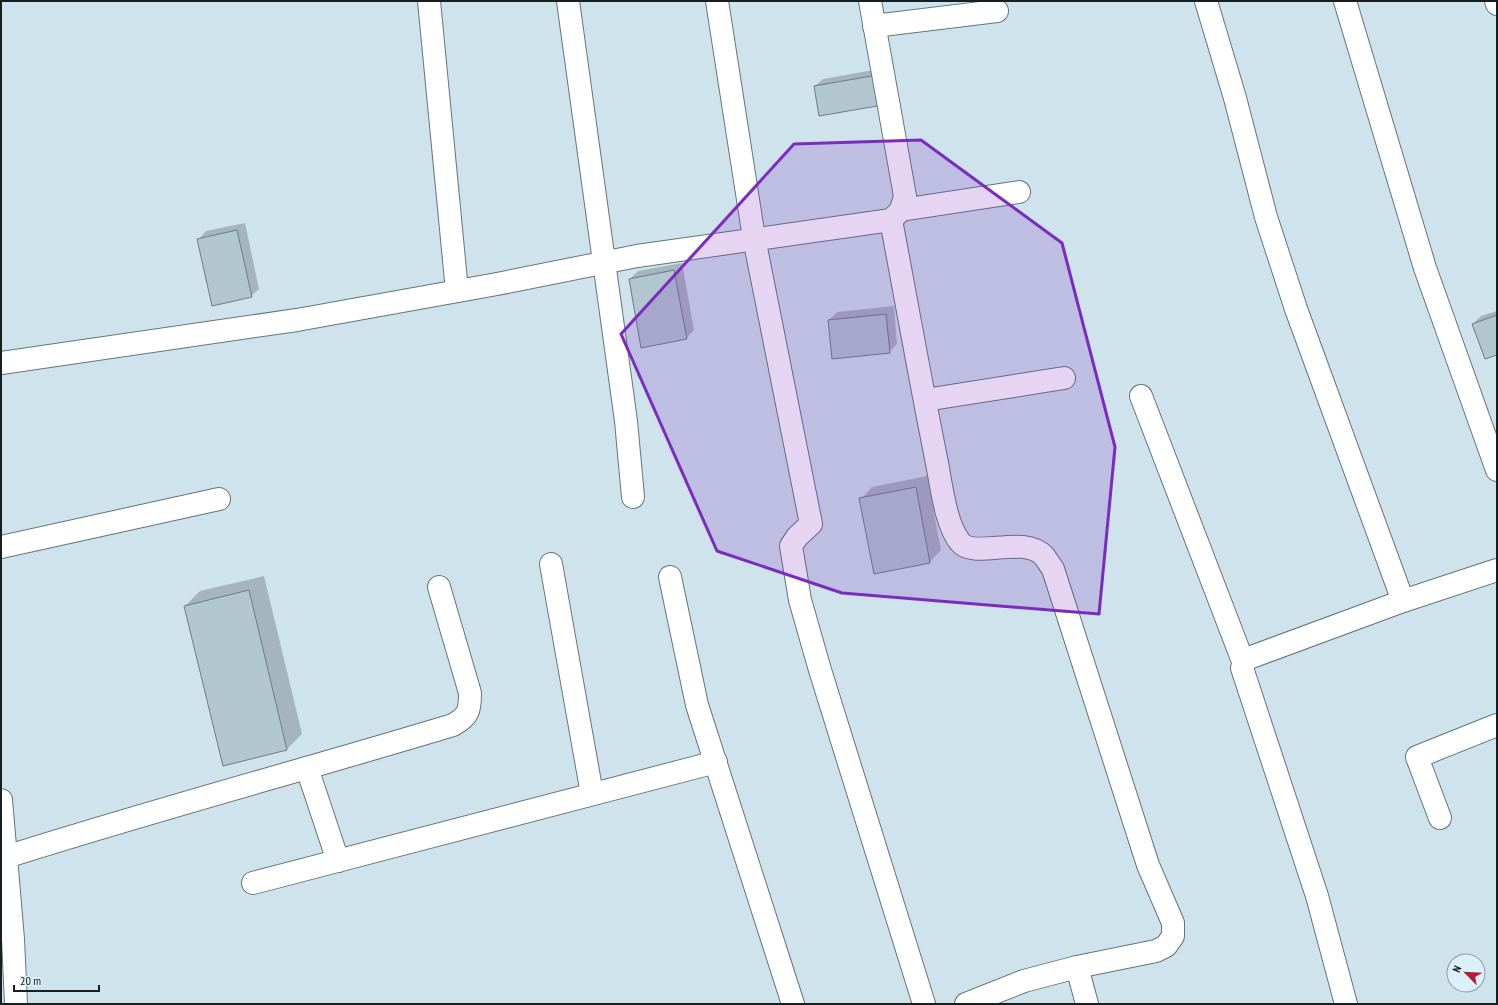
<svg xmlns="http://www.w3.org/2000/svg" width="1498" height="1005" font-family="'PT Sans Narrow',sans-serif">
  <style>
    .shadow { fill: #0003 }
    .building { fill: #b2c6cf; stroke: #6b7d86 }
    .lines { fill: none; stroke-linecap: round; stroke-linejoin: round }
    .minor-casing { stroke: #63757d; stroke-width: 24 }
    .tertiary-casing { stroke: #63757d; stroke-width: 24 }
    .minor { stroke: #fff; stroke-width: 22 }
    .tertiary { stroke: #fff; stroke-width: 22 }
    .marked { fill: #7b2cbf; fill-opacity: 0.2; stroke: #7b2cbf; stroke-width: 3; stroke-linejoin: round }
  </style>
  <rect width="100%" height="100%" fill="#cfe3ed"/>
  <g class="shadow">
    <path d="M885 68 890 97 815 86 823 79Z"/>
    <path d="M245 223 259 289 251 296 199 239 206 231Z"/>
    <path d="M682 263 694 330 686 338 630 279 638 271Z"/>
    <path d="M894 306 897 344 889 352 829 320 837 312Z"/>
    <path d="M1497 311V354L1473 324 1481 316Z"/>
    <path d="M927 476 941 550 930 562 861 499 872 487Z"/>
    <path d="M264 576 302 734 287 749 223 765 185 606 200 591Z"/>
  </g>
  <g class="building">
    <path d="M877 75 883 105 819 116 814 86Z"/>
    <path d="M237 230 252 297 212 306 197 239Z"/>
    <path d="M674 270 687 339 641 348 629 279Z"/>
    <path d="M886 314 890 353 832 359 828 320Z"/>
    <path d="M1497 315V355L1485 359 1472 324Z"/>
    <path d="M916 487 930 563 874 574 859 498Z"/>
    <path d="M249 590 287 750 223 766 184 606Z"/>
  </g>
  <g class="lines">
    <defs>
      <g id="minor">
        <path d="M429 1 457 291"/>
        <path d="M568 1 626 421 633 497"/>
        <path d="M717 1 754 238 811 524 797 537 791 546 800 600 820 670 924 1004"/>
        <path d="M1206 1 1235 98 1266 217 1296 309 1403 601"/>
        <path d="M1345 1 1425 268 1497 470"/>
        <path d="M1496 1 1497 4"/>
        <path d="M874 26 997 11"/>
        <path d="M901 210 1019 192"/>
        <path d="M891 220C906 299 920 379 936 458 941 482 945 524 960 542 974 560 1023 534 1044 556 1047 560 1050 565 1053 569L1148 865 1173 923V936L1166 946 1156 951 1077 967 1024 981 966 1004"/>
        <path d="M1 363 297 320 497 284 637 256 891 220 901 210 905 196 870 1"/>
        <path d="M1141 396 1244 664"/>
        <path d="M925 400 1064 378"/>
        <path d="M1 547 219 499"/>
        <path d="M551 564 592 794"/>
        <path d="M670 577 697 705 793 1004"/>
        <path d="M307 768 338 861"/>
        <path d="M1440 818 1417 757 1497 725"/>
        <path d="M6 857C154 810 304 770 453 725 469 716 470 710 470 693L439 587"/>
        <path d="M253 883 716 762"/>
        <path d="M1077 967 1087 1004"/>
        <path d="M1346 1004 1317 896 1242 668 1246 659 1403 601 1497 570"/>
      </g>
      <path id="tertiary" d="M1 800 13 939 16 1004"/>
    </defs>
    <use href="#minor" class="minor-casing"/>
    <use href="#tertiary" class="tertiary-casing"/>
    <use href="#minor" class="minor"/>
    <use href="#tertiary" class="tertiary"/>
  </g>
  <path class="marked" d="M921 140 1062 243 1115 447 1099 614 842 593 717 551 621 334 794 144Z"/>
  <rect width="1498" height="1005" fill="none" stroke="#161e21" stroke-width="4"/>
  <g transform="translate(1466 973) rotate(294)"><circle r="19" fill="#dcf0fa" stroke="#8d9ca3"/>
  <path d="M0-3L7 15L0 10L-7 15Z" fill="#b01c37"/>
  <text y="-6" font-size="11" font-weight="bold" text-anchor="middle" fill="#161e21">N</text>
  </g>
  <path d="M14 985v6h85v-6" fill="none" stroke="#161e21" stroke-width="2"/>
  <text x="20" y="985" font-size="12" fill="#161e21" stroke="#dcf0fa" stroke-width="3" paint-order="stroke">20 m</text>
</svg>
